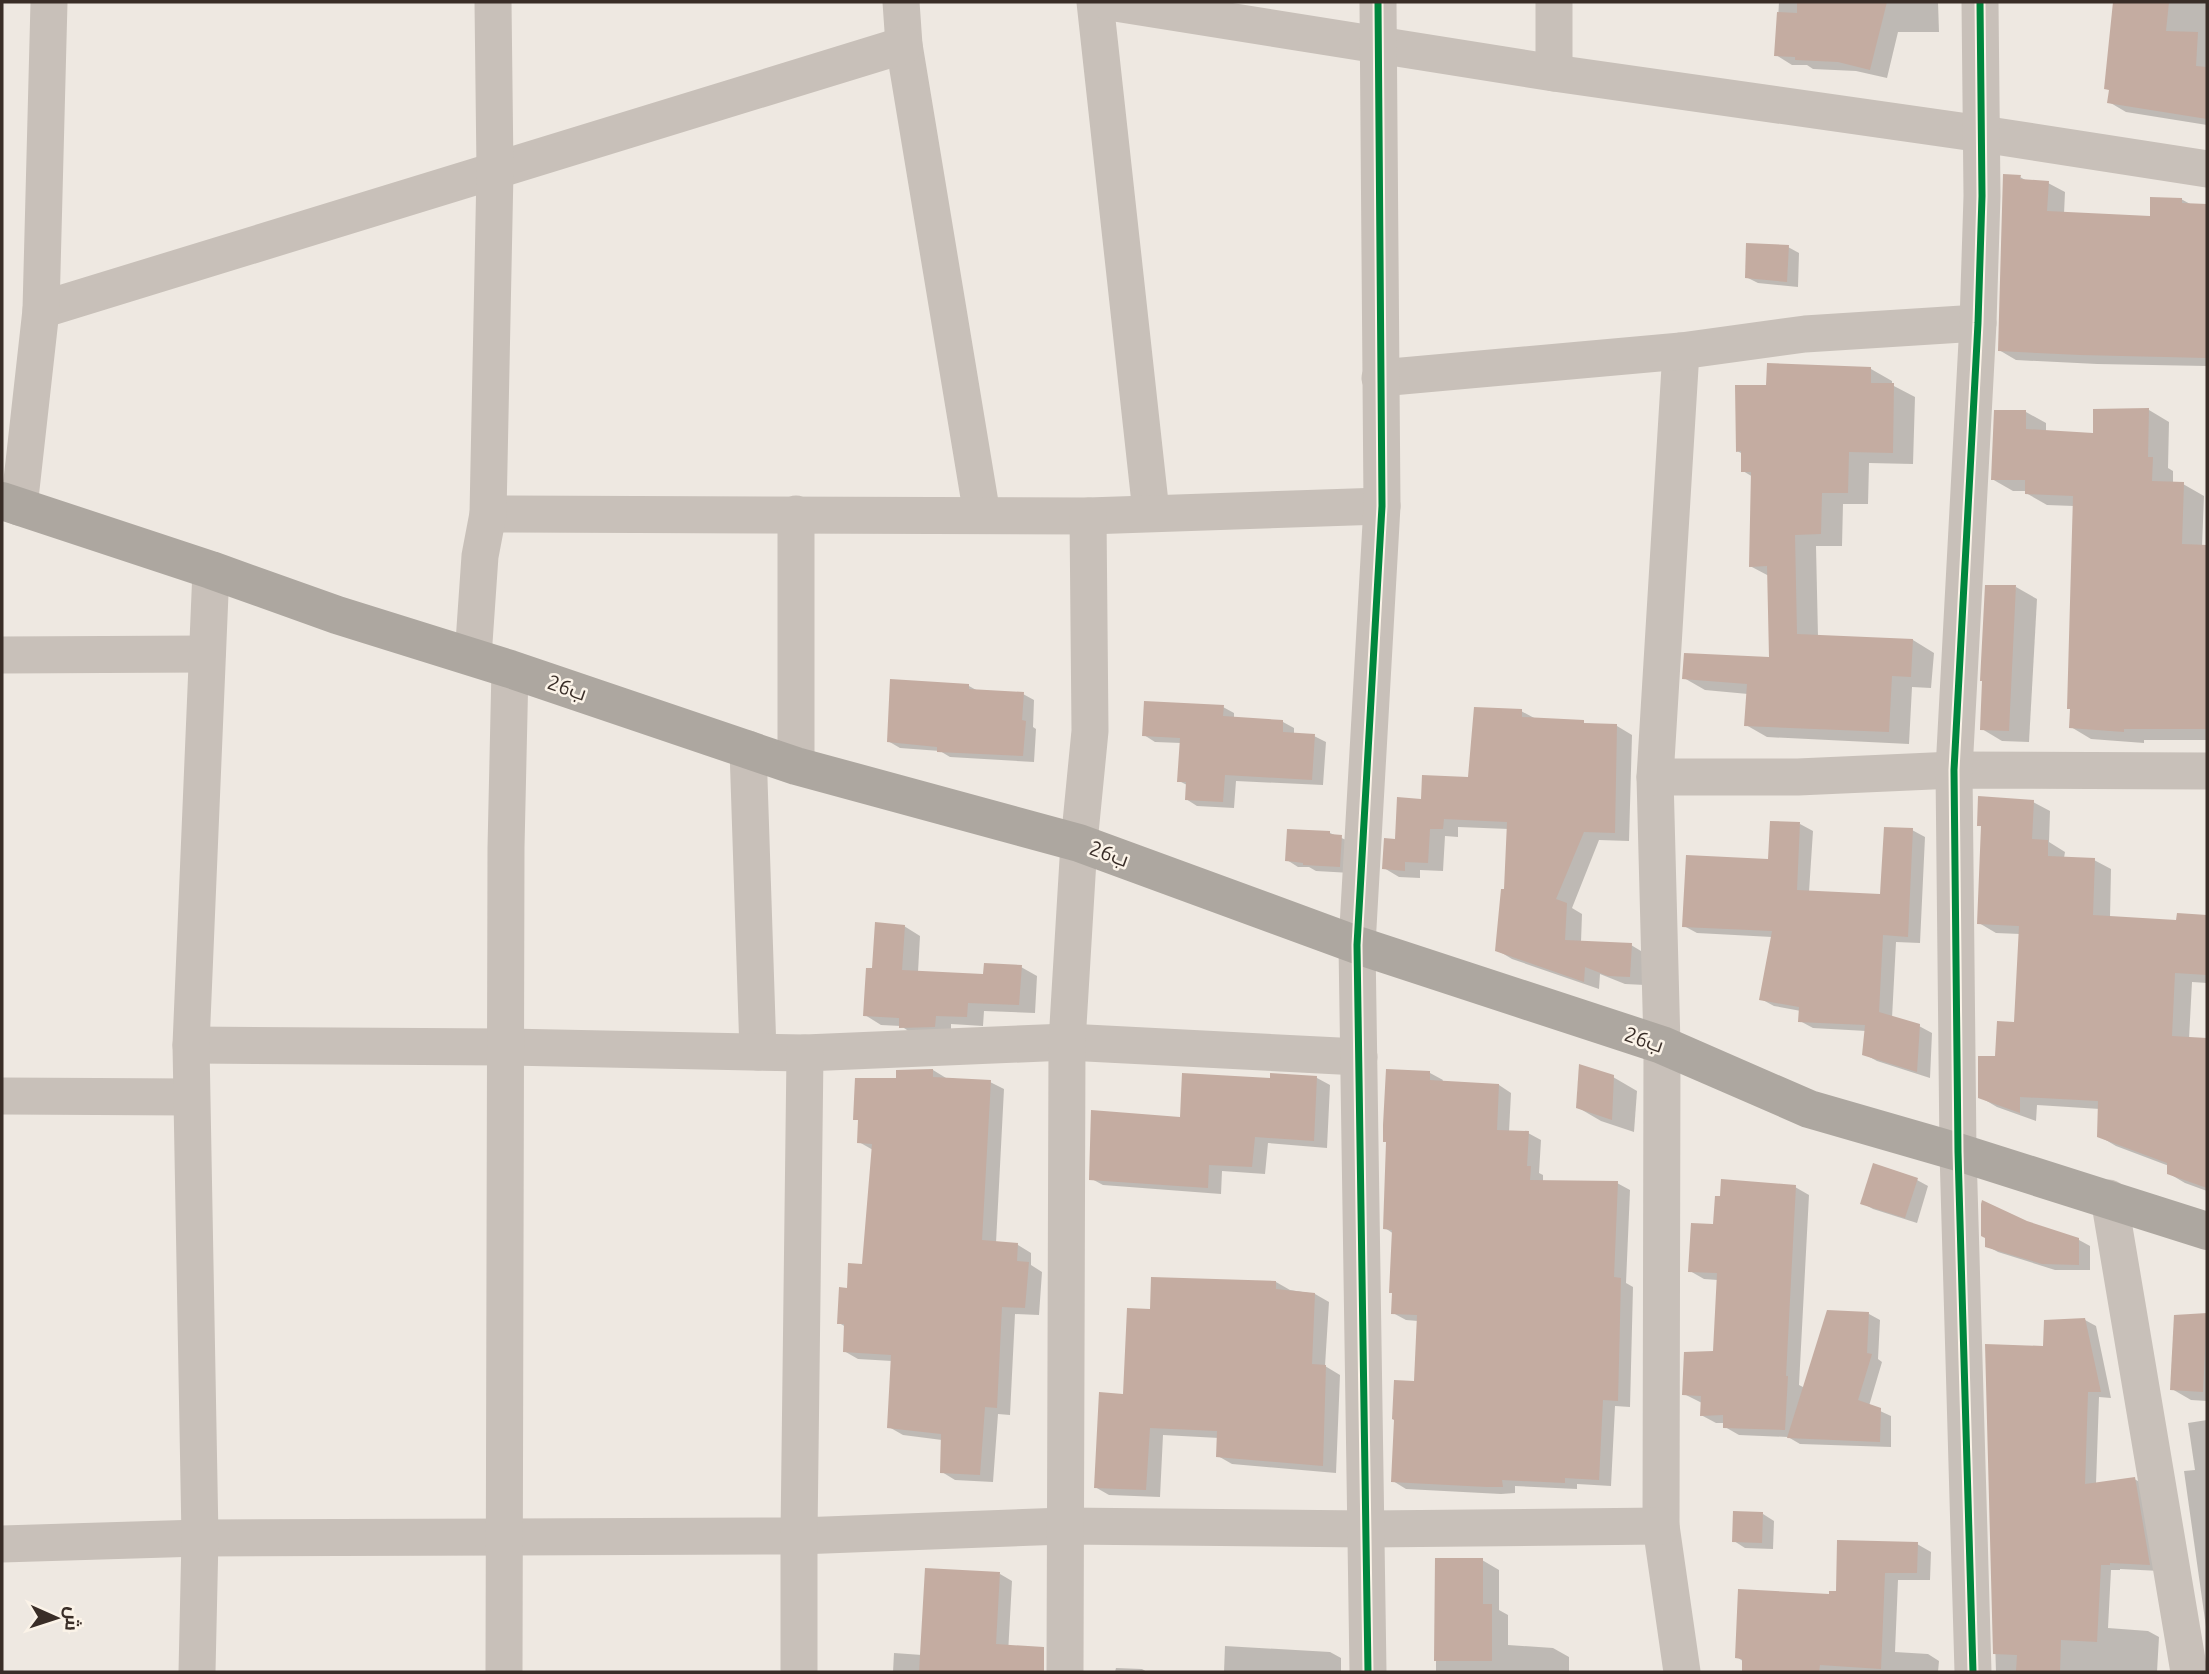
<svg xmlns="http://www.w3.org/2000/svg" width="2209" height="1674" font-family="Ubuntu,Cairo,sans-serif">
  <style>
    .shadow { fill: #0003 }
    .building { fill: #c4aca1 }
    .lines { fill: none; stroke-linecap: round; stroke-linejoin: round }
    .minor { stroke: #c8c0b9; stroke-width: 37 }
    .highway { stroke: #ada7a0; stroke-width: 38 }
    .cycleway-casing { stroke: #fbf3e8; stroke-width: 11 }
    .cycleway { stroke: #00873e; stroke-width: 7 }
    .labels { text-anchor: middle; stroke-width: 5; stroke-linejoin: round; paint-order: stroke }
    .street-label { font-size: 21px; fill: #392d27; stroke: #fbf3e8 }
  </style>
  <rect width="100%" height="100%" fill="#eee8e1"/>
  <g class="shadow">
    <path d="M1779 2H1938L1939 32H1898L1887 78 1856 71 1813 69 1807 65H1792L1776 55Z"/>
    <path d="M2164 2H2207V125L2126 112 2109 102 2163 22Z"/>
    <path d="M2004 175 2020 177 2027 181 2048 183 2065 192 2064 214 2152 218 2181 199 2192 205 2207 206V366L2097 364 2016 360 1999 350Z"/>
    <path d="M1788 247 1799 253 1798 287 1758 283 1746 277Z"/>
    <path d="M1871 369 1892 381V385L1915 397 1913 464 1869 463 1868 504H1843L1842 546H1816L1818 637 1913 640 1934 653 1931 688 1912 687 1909 744 1767 737 1746 725 1748 694 1705 690 1684 678 1771 659 1769 576 1750 566 1753 477 1743 471V454L1737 451 1767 386Z"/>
    <path d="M2149 410 2169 422 2168 468 2173 471V484H2183L2204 496 2202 547H2207V740H2144V743L2091 739 2071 727 2074 506 2047 505 2026 493 2027 491H2013L1992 479 2026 412 2046 423V432L2094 434Z"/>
    <path d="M2016 587 2037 599 2029 742 2002 741 1982 729 1984 681Z"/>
    <path d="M969 686 978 691 1023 694 1034 700 1033 727 1036 729 1034 762 950 757 940 751 900 748 888 741Z"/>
    <path d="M1223 707 1234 713V718L1283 722 1294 728V734L1314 736 1326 742 1323 785 1236 781 1234 808 1197 806 1186 799 1187 785 1179 781 1181 743 1155 742 1144 735Z"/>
    <path d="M1521 711 1536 719 1617 726 1632 735 1629 841 1599 840 1572 908 1582 914 1581 942 1631 945 1646 954 1645 985 1625 984 1600 974 1599 989 1512 959 1497 950 1505 891 1509 829 1458 827V837L1445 836 1443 871 1420 870V878L1399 877 1384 868 1396 841 1422 801 1470 779Z"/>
    <path d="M2033 802 2050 811 2049 842 2065 852 2064 858 2094 860 2111 869 2110 918 2178 922V915L2207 916V983L2192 982 2189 1039 2207 1040V1191L2185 1183 2168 1173 2169 1166 2116 1146 2099 1136 2100 1109 2037 1105 2036 1121 1997 1107 1980 1097 1997 1058 2015 1024 2020 934 1996 933 1979 923 1983 827 1978 825Z"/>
    <path d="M1800 824 1813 831 1809 892 1882 896 1912 830 1925 837 1920 943 1896 942 1892 1018 1919 1026 1932 1033 1930 1078 1877 1061 1864 1054 1866 1031 1813 1028 1800 1021 1801 1011 1774 1006 1761 999 1772 937 1697 933 1684 926 1770 861Z"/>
    <path d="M1330 833 1353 843 1351 873 1316 871 1309 867H1298L1287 860Z"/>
    <path d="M904 926 920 936 918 972 985 976 1021 967 1037 976 1035 1013 984 1011 983 1026 951 1024V1035L916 1036 901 1026 881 1025 865 1015 874 970Z"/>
    <path d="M933 1070 946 1078 990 1082 1004 1089 996 1243 1018 1245 1031 1253V1265L1042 1272 1039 1315 1015 1314 1010 1415 998 1414 993 1482 955 1480 942 1472V1440L903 1435 889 1427 892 1361 858 1359 844 1351 846 1327 839 1323 848 1290 864 1266 873 1150 859 1142 860 1121 855 1119 898 1080Z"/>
    <path d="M1430 1073 1443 1080 1442 1082 1499 1085 1511 1093 1509 1132 1528 1133 1541 1140 1539 1173 1543 1175V1182L1617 1183 1630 1190 1626 1283 1633 1287 1630 1407 1615 1406 1611 1486 1577 1484V1489L1515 1486V1493L1501 1494 1406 1489 1393 1481 1415 1382 1418 1321 1406 1320 1393 1313 1394 1234 1385 1228Z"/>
    <path d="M1613 1077 1637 1091 1634 1132 1601 1121 1577 1107Z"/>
    <path d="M1317 1078 1330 1085 1327 1148 1268 1143 1265 1174 1222 1171 1221 1194 1103 1185 1090 1178 1182 1118 1271 1080Z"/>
    <path d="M1917 1180 1928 1186 1917 1223 1873 1209 1862 1203Z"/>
    <path d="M1795 1187 1809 1195 1799 1385 1805 1388 1869 1314 1880 1320 1878 1359 1882 1362 1869 1406 1891 1416V1447L1800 1444 1788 1437 1739 1435 1725 1427V1423H1716L1701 1415 1702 1403 1684 1394 1715 1353 1718 1280 1704 1279 1690 1271 1715 1226Z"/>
    <path d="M2027 1223 2079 1240 2090 1246V1270H2055L1998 1252 1987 1246Z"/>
    <path d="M1276 1282 1290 1290 1315 1294 1329 1302 1325 1366 1340 1375 1336 1473 1232 1464 1218 1456 1219 1438 1163 1435 1160 1497 1109 1495 1095 1487 1152 1311Z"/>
    <path d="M2207 1315V1401L2191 1400 2172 1389 2176 1316Z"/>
    <path d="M2085 1320 2096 1326 2111 1398 2099 1397 2096 1484 2134 1479 2146 1485 2160 1571 2120 1569V1570H2111L2108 1628 2148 1631 2159 1637 2157 1672H1996L1986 1346 2044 1348Z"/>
    <path d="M2207 1420V1634L2184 1471 2195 1470 2188 1423Z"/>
    <path d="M1763 1514 1774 1521 1773 1549 1745 1548 1734 1541Z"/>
    <path d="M1917 1544 1931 1552 1930 1580H1898L1895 1652 1928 1654 1939 1661 1938 1672H1743L1744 1662 1737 1657 1831 1596Z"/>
    <path d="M1436 1560H1482L1499 1570V1610L1508 1615V1645L1553 1648 1569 1657V1672H1436Z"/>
    <path d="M1000 1574 1012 1581 1007 1672H893L894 1653 922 1655Z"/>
    <path d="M1225 1646 1330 1652 1341 1658V1672H1224Z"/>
    <path d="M1116 1668 1142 1669 1147 1672H1115Z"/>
  </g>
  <g class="building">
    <path d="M1797 2H1887L1870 70 1838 62 1795 60V57L1774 56 1777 12 1797 13Z"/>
    <path d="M2113 2H2169L2166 31 2198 32 2196 66 2207 67V119L2107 103 2109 90 2104 89Z"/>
    <path d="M2003 174 2021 175 2020 179 2049 181 2047 211 2150 216V197L2182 198V203L2207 204V358L2080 355 1998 351Z"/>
    <path d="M1746 243 1789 245 1787 282 1745 278Z"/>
    <path d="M1767 363 1871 367V383H1894L1893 453 1849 452 1848 493H1822L1821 534 1795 535 1797 634 1913 639 1911 677 1892 676 1889 732 1744 726 1747 684 1682 679 1684 653 1769 657 1767 566 1749 567 1751 472H1741V451L1736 452 1735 385H1766Z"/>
    <path d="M2149 408 2148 457H2153L2152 481 2184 482 2182 544 2207 545V729H2124V732L2069 728 2070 709H2067L2073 496 2025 494V480H1991L1994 410H2026V429L2093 433V409Z"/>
    <path d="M1985 585H2016L2009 731 1980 730 1982 681H1980Z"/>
    <path d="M890 679 969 684V689L1024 692 1022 720 1026 721 1023 756 937 752V747L887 742Z"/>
    <path d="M1144 701 1224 705 1223 716 1283 720V732L1315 734 1312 780 1225 775 1223 802 1185 800 1186 782H1177L1180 738 1142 736Z"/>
    <path d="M1474 707 1522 709V717L1584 720V723L1617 724 1615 833 1584 832 1556 899 1567 903 1565 940 1632 943 1630 977 1608 976 1585 967 1584 982 1495 951 1501 889H1504L1507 822 1444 819 1443 829H1430L1428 863 1405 862V871L1382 869 1384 838 1395 839 1397 797 1421 799 1422 775 1468 777Z"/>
    <path d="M1978 796 2034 800 2032 839 2048 840V856L2095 858 2093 915 2176 920 2177 913 2207 915V975L2175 973 2172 1036 2207 1038V1188L2167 1174V1163L2097 1137 2098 1101 2020 1097V1113L1978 1098V1056H1995L1997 1021 2014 1022 2019 926 1977 924 1981 826H1977Z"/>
    <path d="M1770 821 1800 822 1797 890 1880 894 1884 827 1913 828 1908 937 1883 935 1879 1012 1920 1024 1917 1072 1862 1055 1865 1025 1798 1022 1799 1007 1759 1000 1772 931 1682 927 1686 855 1768 859Z"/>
    <path d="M1287 829 1330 831V834L1342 835 1340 867 1303 865V863L1296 862 1285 861Z"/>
    <path d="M875 922 905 925 902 970 983 974 984 963 1022 965 1019 1005 968 1003 967 1017 936 1016 935 1027 899 1028V1018L863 1016 866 968H872Z"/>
    <path d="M1579 1064 1614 1075 1612 1120 1576 1108Z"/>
    <path d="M933 1069V1077L991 1080 982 1240 1018 1243 1017 1261 1029 1262 1025 1308 1002 1307 997 1408 985 1407 980 1475 940 1473 941 1434 887 1428 891 1355 843 1352 844 1324H837L839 1287 847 1288 848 1263 862 1264 872 1144 857 1143 858 1120H853L855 1078H896V1070Z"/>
    <path d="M1386 1069 1430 1071V1080L1499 1084 1497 1130 1529 1131 1527 1166H1531L1530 1180 1618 1181 1614 1277 1621 1278 1618 1401 1603 1400 1599 1480 1565 1478V1483L1502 1480 1503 1487H1487L1391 1482 1394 1420 1392 1419 1394 1380 1414 1381 1417 1315 1391 1314 1392 1293H1389L1392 1230 1383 1229 1386 1142H1383V1125Z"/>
    <path d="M1182 1073 1270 1078V1073L1317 1076 1314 1141 1255 1137 1252 1167 1209 1165 1208 1188 1089 1180 1091 1110 1180 1117Z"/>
    <path d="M1873 1163 1918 1178 1905 1218 1860 1204Z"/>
    <path d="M1721 1179 1796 1185 1786 1376H1788L1785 1430 1723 1428V1415L1700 1416 1701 1396 1682 1395 1684 1352 1713 1351 1717 1273 1688 1272 1691 1223 1713 1224 1715 1196H1720Z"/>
    <path d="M1982 1200 2027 1221 2079 1238V1265L2042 1264 1985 1247V1238L1981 1236V1204Z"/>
    <path d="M1151 1277 1276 1281V1289L1315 1293 1312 1364 1326 1365 1323 1466 1216 1457 1217 1431 1150 1428 1146 1490 1094 1488 1099 1392 1123 1394 1127 1308 1150 1309Z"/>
    <path d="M1827 1310 1869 1312 1867 1353 1872 1354 1858 1400 1881 1408 1880 1442 1787 1438Z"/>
    <path d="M2207 1313 2203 1392 2170 1390 2174 1315Z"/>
    <path d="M2085 1318 2101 1392H2088L2085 1484 2135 1477 2150 1565 2110 1563V1565H2101L2097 1642 2061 1640 2060 1672 2016 1671 2017 1655 1993 1654 1985 1344 2043 1346 2044 1320Z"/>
    <path d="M1733 1511 1763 1512 1762 1543 1732 1542Z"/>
    <path d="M1837 1540 1918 1542 1917 1573H1885L1881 1669 1820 1665 1819 1672H1742V1659L1735 1658 1738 1589 1829 1594V1591H1836Z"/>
    <path d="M1435 1558H1483V1604H1492V1661H1434Z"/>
    <path d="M925 1568 1000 1572 996 1644 1044 1647V1672H919Z"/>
  </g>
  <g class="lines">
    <g class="minor">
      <path d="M901 2 904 45 982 515"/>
      <path d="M1095 2 1151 512"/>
      <path d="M1109 2 1554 73 1982 134 2207 169"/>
      <path d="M1554 2V73"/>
      <path d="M41 310 904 45"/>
      <path d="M1681 351 1655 777 1662 1045 1661 1526 1682 1672"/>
      <path d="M1380 378 1681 351 1805 334 1978 323"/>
      <path d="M19 507 41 310 49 2"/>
      <path d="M488 514 1088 516 1382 506"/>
      <path d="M796 514V766"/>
      <path d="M2 655 207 654"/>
      <path d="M473 657 480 556 488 514 495 171 493 2"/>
      <path d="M748 749 758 1052"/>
      <path d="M1655 777H1798L1954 770 2207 771"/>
      <path d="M191 1045 506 1047 805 1053 1067 1042 1359 1057"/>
      <path d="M2 1096 191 1097"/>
      <path d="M2109 1198 2189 1672"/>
      <path d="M2 1544 200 1538 799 1536 1064 1526 1367 1529 1661 1526"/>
      <path d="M197 1672 200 1538 191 1045 211 570"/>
      <path d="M504 1672 506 848 510 669"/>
      <path d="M799 1672V1536L805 1053"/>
      <path d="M1065 1672 1067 1042 1079 843 1090 731 1088 516"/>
      <path d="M1368 1672 1357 945 1382 506 1378 2"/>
      <path d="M1973 1672 1958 1152 1954 770 1978 323 1982 196 1980 2"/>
    </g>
    <path class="highway" d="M2 501 211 570 337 615 510 669 796 766 1079 843 1357 945 1662 1045 1809 1109 1958 1152 2207 1231"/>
    <defs>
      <g id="cycleway">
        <path d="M1368 1672 1357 945 1382 506 1378 2"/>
        <path d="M1973 1672 1958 1152 1954 770 1978 323 1982 196 1980 2"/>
      </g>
    </defs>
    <use href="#cycleway" class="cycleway-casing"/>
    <use href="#cycleway" class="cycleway"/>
  </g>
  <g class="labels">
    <g class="street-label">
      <text transform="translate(567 688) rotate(19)" y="7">26ب</text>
      <text transform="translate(1109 854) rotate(20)" y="7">26ب</text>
      <text transform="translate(1644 1040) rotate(19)" y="7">26ب</text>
    </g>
  </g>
  <rect width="2209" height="1674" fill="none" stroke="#392d27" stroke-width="7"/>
  <g transform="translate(56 1618) rotate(93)" stroke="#fbf3e8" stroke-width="5" paint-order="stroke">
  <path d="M0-5L12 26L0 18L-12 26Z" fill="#392d27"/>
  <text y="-10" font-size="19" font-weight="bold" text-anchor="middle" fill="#392d27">ش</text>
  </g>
</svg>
